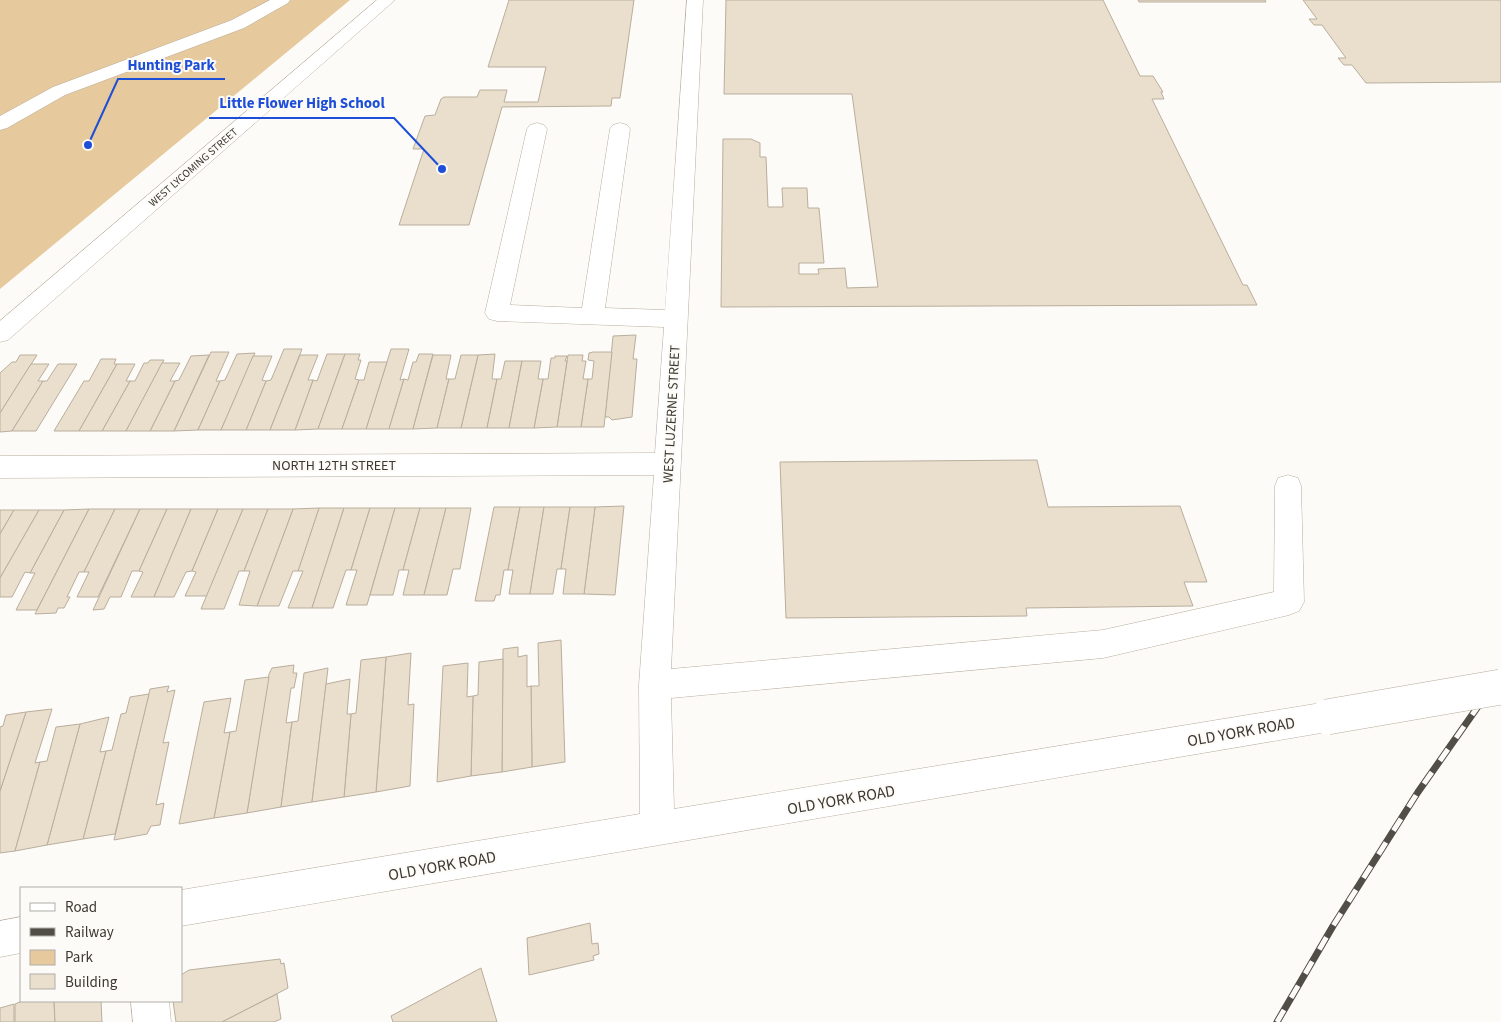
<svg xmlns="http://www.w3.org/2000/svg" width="1501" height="1022" font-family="'Source Sans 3',sans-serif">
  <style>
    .green { fill: #e6c99c }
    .building { fill: #eadecd; stroke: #b9ae9d }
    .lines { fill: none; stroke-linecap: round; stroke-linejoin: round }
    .minor-casing { stroke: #b7ac9b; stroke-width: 1 }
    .minor { fill: #fff; fill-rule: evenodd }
    .rail-far1-casing { stroke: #514d47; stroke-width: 5.5 }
    .rail-casing { stroke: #514d47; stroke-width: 7 }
    .rail-far1 { stroke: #fdfbf7; stroke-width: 4; stroke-dasharray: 11; stroke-linecap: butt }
    .rail { stroke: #fdfbf7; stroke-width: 5; stroke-dasharray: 14; stroke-linecap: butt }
    .minor-bridge-casing { stroke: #b7ac9b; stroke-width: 36; stroke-linecap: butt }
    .minor-bridge { stroke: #fff; stroke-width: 35 }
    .labels { text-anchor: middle; stroke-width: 4; stroke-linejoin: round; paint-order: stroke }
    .far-street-label { font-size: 11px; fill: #3c3831; stroke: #fdfbf7 }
    .street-label { font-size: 14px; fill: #3c3831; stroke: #fdfbf7 }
    .near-street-label { font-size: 16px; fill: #3c3831; stroke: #fdfbf7 }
    .leader { fill: none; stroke: #1d4ed8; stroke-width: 2 }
    .callout-dot { fill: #1d4ed8; stroke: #fdfbf7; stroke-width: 2 }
    .callout-label { font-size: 15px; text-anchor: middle; font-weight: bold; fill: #1d4ed8; stroke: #fdfbf7; stroke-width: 4; stroke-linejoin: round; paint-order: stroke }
  </style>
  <rect width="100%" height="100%" fill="#fdfbf7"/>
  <path class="green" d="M0 0H350L0 289Z"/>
  <g class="building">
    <path d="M509 0H634L620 98H612L611 106 502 107 469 225H399L424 149H413L425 116 435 115 441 99 444 97H477L480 90H507L504 102H538L546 67H488Z"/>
    <path d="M726 0H1103L1140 76H1153L1163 92H1161L1164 99H1152L1243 285H1247L1257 305 721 307 723 139H751L760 143V157H766L768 207H783L782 188H807L808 208H819L824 263H799V274H819L818 269 845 268 847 288 878 287 852 94H724Z"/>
    <path d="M1138 0H1265L1266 2H1139Z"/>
    <path d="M1303 0H1501V82L1366 83 1352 65H1344L1338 58H1346L1322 25H1314L1309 19H1317Z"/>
    <path d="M636 335 633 359H637L632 417 612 420 609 417H605L613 336Z"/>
    <path d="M284 349H302L270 430H246L266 381 271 380Z"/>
    <path d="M391 349H409L400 380 404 379 389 429H366Z"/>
    <path d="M211 352H229L216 381H220L198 430 174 431Z"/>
    <path d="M593 352H612L604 427H581L588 379H592L594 361 588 360 589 353Z"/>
    <path d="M255 353 221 430H198L220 381 225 380 237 354Z"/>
    <path d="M327 354H345L318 429 295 430 313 380 317 381Z"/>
    <path d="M345 354H360L358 360H361L355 379 359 380 342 429H318Z"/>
    <path d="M419 354H433L413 429H389L404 379 408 380 413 362H416Z"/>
    <path d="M495 354 492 379H497L487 428H461L478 355Z"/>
    <path d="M20 355H37L0 413V373L12 362H16Z"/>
    <path d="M209 355 174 431H150L175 381 179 380 191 356Z"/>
    <path d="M300 355H318L308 380H313L295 430H270Z"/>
    <path d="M433 355H451L446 379H449L437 428 413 429Z"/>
    <path d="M461 355H478L461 428H437L449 379H455Z"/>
    <path d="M568 355H583L582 361H586L583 379H588L581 427H557Z"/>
    <path d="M253 356H272L262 380 266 381 246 430H221Z"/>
    <path d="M555 356H567L565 361H567L557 427 534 428 543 379H548L551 358H555Z"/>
    <path d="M101 359H116L114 364H117L79 431H54L84 381H89Z"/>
    <path d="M150 360H164L126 431H102L130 381H135L144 363H148Z"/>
    <path d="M505 361H522L509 428H487L497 379H501Z"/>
    <path d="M522 361H541L538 379H543L534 428H509Z"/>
    <path d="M369 362H387L366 429H342L359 380H364Z"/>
    <path d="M162 363H180L170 381H175L150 431H126Z"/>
    <path d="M31 364H49L38 381H43L12 431 0 432V413Z"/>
    <path d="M58 364H77L36 431H12L43 381H47Z"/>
    <path d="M117 364H135L126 381H130L102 431H79Z"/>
    <path d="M1037 460 1048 507 1180 506 1207 582H1184L1193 606 1026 608 1027 616 786 618 780 462Z"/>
    <path d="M624 506 615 595 584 594 595 507Z"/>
    <path d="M494 507H520L508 570H504L500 595H496L494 601H475Z"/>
    <path d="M520 507H544L530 594H509L513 570H508Z"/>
    <path d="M544 507H570L561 569H557L553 594H530Z"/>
    <path d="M570 507H595L584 594H563L566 569H561Z"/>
    <path d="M319 508H344L312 608H288L303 571H298Z"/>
    <path d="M319 508 298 571H293L279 606H257L293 509Z"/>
    <path d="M344 508H370L351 570H346L333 608H312Z"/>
    <path d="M370 508H395L367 605H346L357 570H351Z"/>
    <path d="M395 508H420L403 570H399L393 595H370Z"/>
    <path d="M420 508H446L424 595H403L409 570H403Z"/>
    <path d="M446 508H471L460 569H453L447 595H424Z"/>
    <path d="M89 509 37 610H16L35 573H30L64 510Z"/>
    <path d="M89 509H115L84 572H79L67 597H70L64 608H58L56 613 35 614Z"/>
    <path d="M115 509H140L98 597H77L89 572H84Z"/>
    <path d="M140 509H167L139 571H132L121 597H110L104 609 93 610Z"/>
    <path d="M167 509H191L154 597H131L143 572 139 571Z"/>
    <path d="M191 509H218L192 571 186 572 174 597H154Z"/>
    <path d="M218 509H243L207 596H185L196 572 192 571Z"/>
    <path d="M243 509H268L244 571H239L224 609H201Z"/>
    <path d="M268 509H293L257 606 239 605 250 571H244Z"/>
    <path d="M0 510H14L0 534Z"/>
    <path d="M14 510H39L0 578V534Z"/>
    <path d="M39 510H64L30 573 25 572 12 597H0V578Z"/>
    <path d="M561 640 565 762 532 767 531 686H539L538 643Z"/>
    <path d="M518 647V657L527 655V687L531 686 532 767 502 772 503 649Z"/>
    <path d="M411 653 408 705 414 704 410 786 376 792 386 657Z"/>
    <path d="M386 657 376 792 344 797 351 714 356 713 361 660Z"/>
    <path d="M503 659 502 772 471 776 473 696 478 695 479 662Z"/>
    <path d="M468 663 467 697 473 696 471 776 437 782 443 666Z"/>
    <path d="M294 665 293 673H297L294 688H291L286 723 292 722 281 807 247 813 269 674 272 668Z"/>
    <path d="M328 668 312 802 281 807 292 722 298 721 304 673Z"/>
    <path d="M269 677 247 813 214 818 230 732 236 731 245 680Z"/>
    <path d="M350 679 347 714H351L344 797 312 802 326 684Z"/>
    <path d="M169 686 167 692 175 690 163 743 169 742 156 805 164 803 160 825 151 826 147 834 114 840 150 689Z"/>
    <path d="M149 694 115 834 83 839 106 751 112 750 121 714 126 713 130 697Z"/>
    <path d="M231 698 224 733 230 732 214 818 179 824 204 702Z"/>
    <path d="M52 709 35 763 40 762 15 851 0 853V791L26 712Z"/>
    <path d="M26 712 0 791V727L3 726 6 715Z"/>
    <path d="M109 717 100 752 106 751 83 839 47 845 80 724Z"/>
    <path d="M80 724 47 845 15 851 40 762 47 761 56 727Z"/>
    <path d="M590 923 592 944 598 943 599 954 593 956 594 960 529 975 527 938Z"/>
    <path d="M280 959 281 964 284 963 288 988 222 1022H176L173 1001H181V975L189 970Z"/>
    <path d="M481 968 497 1022H393L391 1016Z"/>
    <path d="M277 994 281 1019 274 1022H222Z"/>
    <path d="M22 1001H54L55 1022H15V1004Z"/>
    <path d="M54 1001H101L102 1022H55Z"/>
    <path d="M14 1004V1022H0V1008Z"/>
  </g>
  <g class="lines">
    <defs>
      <g id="minor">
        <path d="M270 0H290L288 3 244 28 65 95 7 128 0 130V116L53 87 232 20Z"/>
        <path d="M377 0H395L8 340 0 342V321Z"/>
        <path d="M687 0H703L671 669 1103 630 1274 592 1275 486 1278 478 1288 475 1298 478 1301 486 1304 602 1299 611 1289 615 1103 658 671 698 674 809 1327 702 1338 706 1343 717 1338 728 1327 732 181 926V890L640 814 639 685 654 475 0 478V456L655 453 664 327 497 321 489 319 485 313 527 129 530 125 537 123 544 125 547 129 510 305 582 308 610 129 613 125 620 123 627 125 630 129 605 308 665 310Z"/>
        <path d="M21 917V953L0 957V921Z"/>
        <path d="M131 1001H169L171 1022H133Z"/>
      </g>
    </defs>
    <use href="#minor" class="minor-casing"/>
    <use href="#minor" class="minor"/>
    <defs>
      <path id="rail-far1" d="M1497 679 1501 673"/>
      <path id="rail" d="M1277 1022 1333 926 1418 792 1498 678"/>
    </defs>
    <use href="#rail-far1" class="rail-far1-casing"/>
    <use href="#rail" class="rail-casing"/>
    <use href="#rail-far1" class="rail-far1"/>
    <use href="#rail" class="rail"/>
    <defs>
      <path id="minor-bridge" d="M1327 717 1501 687"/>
    </defs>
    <use href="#minor-bridge" class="minor-bridge-casing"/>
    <use href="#minor-bridge" class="minor-bridge"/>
  </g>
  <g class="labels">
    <g class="far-street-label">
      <text transform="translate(193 167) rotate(-41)" y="4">WEST LYCOMING STREET</text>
    </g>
    <g class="street-label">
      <text transform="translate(671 414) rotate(-87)" y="5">WEST LUZERNE STREET</text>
      <text x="334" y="470">NORTH 12TH STREET</text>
    </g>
    <g class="near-street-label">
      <text transform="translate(1241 731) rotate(-10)" y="6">OLD YORK ROAD</text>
      <text transform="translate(841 799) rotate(-10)" y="6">OLD YORK ROAD</text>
      <text transform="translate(442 865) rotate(-10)" y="6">OLD YORK ROAD</text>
    </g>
  </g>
  <path class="leader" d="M88 145L118 79H225M442 169L394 118H209"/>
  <g class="callout-dot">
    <circle cx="88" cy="145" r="5"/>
    <circle cx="442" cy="169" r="5"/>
  </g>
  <g class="callout-label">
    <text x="171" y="70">Hunting Park</text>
    <text x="302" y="108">Little Flower High School</text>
  </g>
  <rect x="20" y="887" width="162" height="115" fill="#fdfbf7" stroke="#b0ada8"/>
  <rect x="30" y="903" width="25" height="8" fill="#ffffff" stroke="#b0ada8"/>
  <text x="65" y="912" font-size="15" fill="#3c3831">Road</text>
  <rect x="30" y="928" width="25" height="8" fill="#514d47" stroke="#b0ada8"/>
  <text x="65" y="937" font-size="15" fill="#3c3831">Railway</text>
  <rect x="30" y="950" width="25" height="15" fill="#e6c99c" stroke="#b0ada8"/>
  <text x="65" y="962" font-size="15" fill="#3c3831">Park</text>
  <rect x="30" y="974" width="25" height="15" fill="#eadecd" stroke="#b0ada8"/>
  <text x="65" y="987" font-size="15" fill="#3c3831">Building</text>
</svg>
